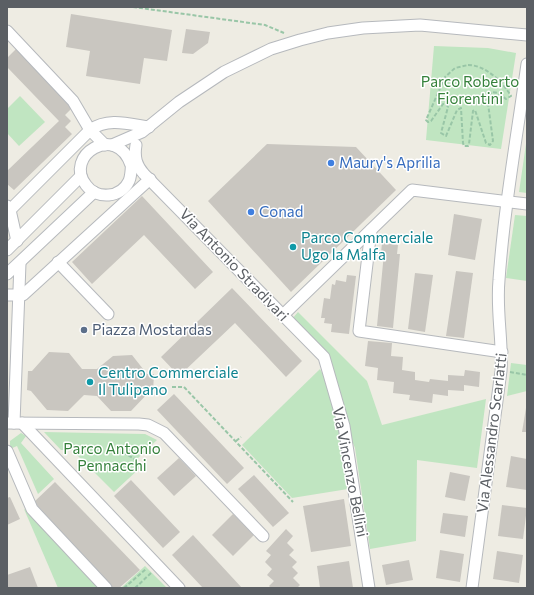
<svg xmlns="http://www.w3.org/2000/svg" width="534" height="595" font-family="Commissioner,sans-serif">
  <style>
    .green { fill: #c0e5c1 }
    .building { fill: #c9c6c0 }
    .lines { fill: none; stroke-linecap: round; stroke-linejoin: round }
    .minor-casing { stroke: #b6b9bd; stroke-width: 13 }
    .path { stroke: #99c6a7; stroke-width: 2; stroke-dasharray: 4 2; stroke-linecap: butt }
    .minor { stroke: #fff; stroke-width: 11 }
    .shop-dot { fill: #3f7fe0; stroke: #fff; stroke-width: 1.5 }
    .culture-dot { fill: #0f9aa8; stroke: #fff; stroke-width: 1.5 }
    .service-dot { fill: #5c6f8a; stroke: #fff; stroke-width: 1.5 }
    .labels { text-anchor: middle; stroke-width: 3; stroke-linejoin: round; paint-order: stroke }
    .park-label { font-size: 15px; fill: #35813b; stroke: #fff }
    .shop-label { font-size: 15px; fill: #366cbe; stroke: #fff; text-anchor: start }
    .culture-label { font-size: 15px; fill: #0d838f; stroke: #fff; text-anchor: start }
    .street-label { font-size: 15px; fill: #5b5f64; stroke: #fff }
    .service-label { font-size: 15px; fill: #4e5e75; stroke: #fff; text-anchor: start }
  </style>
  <rect width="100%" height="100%" fill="#eeece3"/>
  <g class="green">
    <path d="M434 46 488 48 516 53 501 149 426 140Z"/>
    <path d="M20 96 45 122 19 146 7 133V109Z"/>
    <path d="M527 137V193L519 192Z"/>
    <path d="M515 215 527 216V281L506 278Z"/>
    <path d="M298 312 367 381 382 425 486 399 477 468 417 460 416 541 370 549 355 448 348 431 330 358 292 319Z"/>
    <path d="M511 363 527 365V391L507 396Z"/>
    <path d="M320 369 324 376 339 431 348 489 292 498 242 445Z"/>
    <path d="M44 432 145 434 157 440 136 460 141 467 114 492 72 450H61Z"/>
    <path d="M21 433 26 436 21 443 54 479 38 494 17 446 10 449V441Z"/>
    <path d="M24 509 29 512 100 588H58Z"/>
    <path d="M145 566 167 588H121Z"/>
  </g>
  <g class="building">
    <path d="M71 14 172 30 167 61 144 58 140 84 86 76 90 51 66 47Z"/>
    <path d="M186 29 210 32 208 43 193 54 182 53Z"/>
    <path d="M16 49 72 108 65 115 71 121 65 127 72 134 14 190 7 184V171L59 121 7 67V58Z"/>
    <path d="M267 144 356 147 396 190 291 292 208 201Z"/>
    <path d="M142 196 213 272 195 289 144 235 92 284 72 262Z"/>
    <path d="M454 214 482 219 475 260 448 255Z"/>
    <path d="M382 243 398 245 397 254H400L393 328 377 326 384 253H381Z"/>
    <path d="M456 271 473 273 464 338 446 336Z"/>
    <path d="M415 273 433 275 425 332 408 329Z"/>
    <path d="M347 275 356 276 349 334 331 332 332 324 324 323 325 318H321L324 298 330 299 332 284 335 285 336 280 346 282Z"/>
    <path d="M232 288 302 361 286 377 235 323 179 376 161 357Z"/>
    <path d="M368 341 392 343 391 356 403 357 402 370 415 372V380L429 382 430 379 448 381V375L464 376 465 370 480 372 479 387 464 385V391L448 390V396L433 394 432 403 409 400 410 395 393 393 394 382 377 380 378 368 365 366Z"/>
    <path d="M49 352 69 353 82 369H97L113 356 132 355 147 374H154L153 392H149L131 411H111L97 396 84 395 68 411 47 410 31 391 27 390 28 371H32Z"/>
    <path d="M174 394 244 468 227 484 157 410Z"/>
    <path d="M526 408 527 409V432H522Z"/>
    <path d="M511 456 527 459V490L506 487Z"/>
    <path d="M179 458 196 476 174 496 157 478Z"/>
    <path d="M450 472 470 476 465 501 445 497Z"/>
    <path d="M254 475 289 513 273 527 238 489Z"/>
    <path d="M131 480 180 532 163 548 114 496Z"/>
    <path d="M55 482 140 570 119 588H113L34 502Z"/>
    <path d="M10 497 20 519 7 525V498Z"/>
    <path d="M344 499 351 546 311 552 303 506Z"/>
    <path d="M502 505 527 508 523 539 498 536Z"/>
    <path d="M443 513 468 516 465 537 440 533Z"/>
    <path d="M233 514 254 535 233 556 212 535Z"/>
    <path d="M286 529 293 536 287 543 294 550 289 555 297 562 292 567 298 573 293 578 300 585 297 588H271L269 586 274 581 267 575 272 569 265 562 271 555 266 551Z"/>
    <path d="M193 535 242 588H203L172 555Z"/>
    <path d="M440 550 464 554 460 582 436 578Z"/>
    <path d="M497 551 523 555 519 583 493 579Z"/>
    <path d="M409 560 413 580 386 585 382 565Z"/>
    <path d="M349 561 353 588H320L317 566Z"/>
    <path d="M30 567 38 588H7V575Z"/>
  </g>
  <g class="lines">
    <defs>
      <g id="minor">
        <path d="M7 31 73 101 90 130C108 117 129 124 149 127"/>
        <path d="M112 145 142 132 179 102 224 72 271 49 300 40 328 33 363 28 420 25 527 35"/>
        <path d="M136 145C134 157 136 165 144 174L324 357 344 426 369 588"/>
        <path d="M131 165C116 122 63 156 86 185 97 200 121 198 129 181 132 174 131 164 132 157"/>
        <path d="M7 206 10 210 17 241"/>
        <path d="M7 213 90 130 105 145"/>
        <path d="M371 230 359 331 502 352"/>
        <path d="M7 250 81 176"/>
        <path d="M58 262 108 314"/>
        <path d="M7 274 94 192"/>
        <path d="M7 295H23L150 179"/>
        <path d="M283 315 412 190 527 204"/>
        <path d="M7 423 139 424 148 425 164 433 263 536"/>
        <path d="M14 423 20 263"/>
        <path d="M22 423 179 588"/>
        <path d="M7 451 32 509 106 588"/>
        <path d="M472 588 501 371C503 341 496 311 499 280 504 208 517 136 527 64"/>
      </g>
    </defs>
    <use href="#minor" class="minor-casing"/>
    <g class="path">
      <path d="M133 7 265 25 284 33"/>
      <path d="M468 65C485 65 502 81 511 96L506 99 498 93 492 92 487 96 493 141 490 145 486 143 475 110 473 111 469 144 468 146H464L463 143 461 108 457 110 446 136 441 133 448 107 446 104H443L431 121 428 122 426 120 445 77 455 68Z"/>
      <path d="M510 372 527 375"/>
      <path d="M172 387H184L293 502"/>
      <path d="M236 441 241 437"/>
      <path d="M111 452 124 453 138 461"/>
      <path d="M124 588 146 569"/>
      <path d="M135 588 151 573"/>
    </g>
    <use href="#minor" class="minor"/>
  </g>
  <g class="shop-dot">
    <circle cx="331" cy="163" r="4"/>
    <circle cx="251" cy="212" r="4"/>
  </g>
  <g class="culture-dot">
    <circle cx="293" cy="247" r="4"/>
    <circle cx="90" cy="382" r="4"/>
  </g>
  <circle class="service-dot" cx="84" cy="330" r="4"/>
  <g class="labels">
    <g class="park-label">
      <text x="470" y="87">Parco Roberto<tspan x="470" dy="17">Fiorentini</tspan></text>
      <text x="112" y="454">Parco Antonio<tspan x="112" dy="17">Pennacchi</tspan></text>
    </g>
    <g class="shop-label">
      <text x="339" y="168">Maury's Aprilia</text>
      <text x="259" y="217">Conad</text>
    </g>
    <g class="culture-label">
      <text x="301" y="243">Parco Commerciale<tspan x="301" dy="17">Ugo la Malfa</tspan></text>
      <text x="98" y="378">Centro Commerciale<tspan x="98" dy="17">Il Tulipano</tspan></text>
    </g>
    <g class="street-label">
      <text transform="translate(234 265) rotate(46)" y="5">Via Antonio Stradivari</text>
      <text transform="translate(492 433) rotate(-83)" y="5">Via Alessandro Scarlatti</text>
      <text transform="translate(350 472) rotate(79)" y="5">Via Vincenzo Bellini</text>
    </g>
    <g class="service-label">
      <text x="92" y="335">Piazza Mostardas</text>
    </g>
  </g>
  <rect width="534" height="595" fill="none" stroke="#5b5f64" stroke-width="16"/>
</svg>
